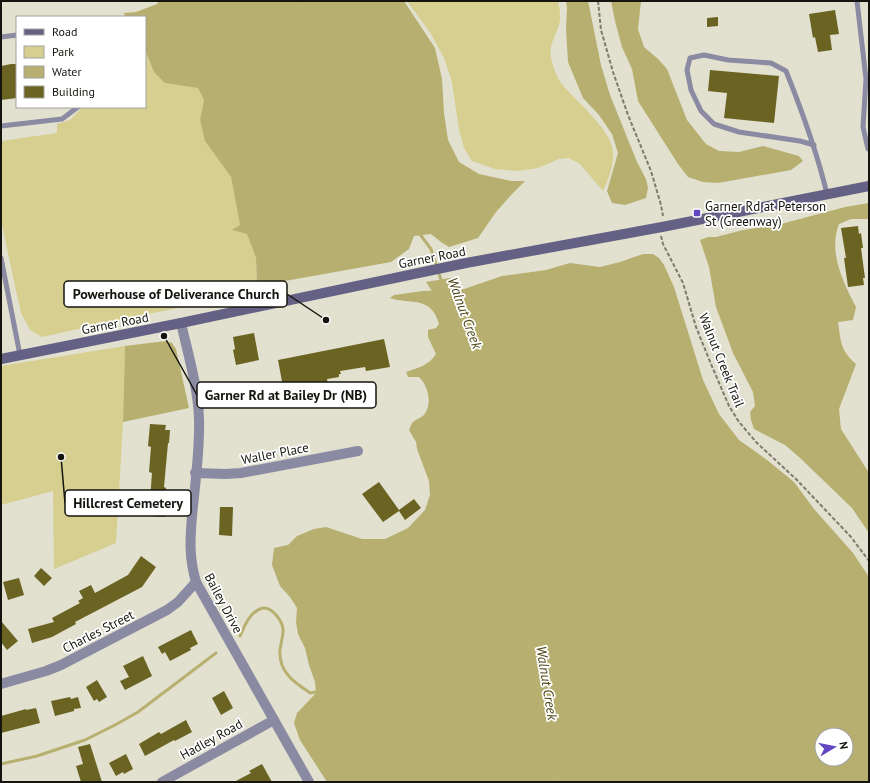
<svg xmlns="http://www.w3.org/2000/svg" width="870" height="783" font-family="'PT Sans',sans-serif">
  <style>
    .green { fill: #d6cf90 }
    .forest { fill: #b7af6f; fill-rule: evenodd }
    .water { fill: #b8b070 }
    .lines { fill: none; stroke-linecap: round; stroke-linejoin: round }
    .stream { stroke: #b8b070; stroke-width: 3 }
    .building { fill: #6a6322 }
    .path { stroke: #7c7b6f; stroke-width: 2; stroke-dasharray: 4 2; stroke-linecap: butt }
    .service { stroke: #8b8aa3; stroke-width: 5 }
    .minor { stroke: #8b8aa3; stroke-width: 10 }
    .secondary { stroke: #646185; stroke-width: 10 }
    .poi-dot { fill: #6247c0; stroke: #fff; stroke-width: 1.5 }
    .labels { text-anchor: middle; stroke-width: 3.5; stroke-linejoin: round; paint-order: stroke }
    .poi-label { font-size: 13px; fill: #15140e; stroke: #fff; text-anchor: start }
    .street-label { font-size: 13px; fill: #15140e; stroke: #fff }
    .water-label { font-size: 14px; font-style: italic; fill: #4c4614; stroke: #fff }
    .leader { fill: none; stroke: #15140e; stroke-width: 1.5 }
    .callout-dot { fill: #15140e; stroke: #fff; stroke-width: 1.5 }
    .callout { fill: #fff; stroke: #15140e; stroke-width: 1.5 }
    .callout-label { font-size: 14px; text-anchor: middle; font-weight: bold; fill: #15140e }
  </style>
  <rect width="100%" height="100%" fill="#e2e0cf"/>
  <g class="green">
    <path d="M407 1H558C560 9 561 18 559 25 555 36 549 46 551 57 552 65 557 77 561 83 575 101 613 130 613 153 614 166 608 180 603 191L580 164 569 158 559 159 538 168 517 171 495 169 472 161 464 148 459 130 452 82 444 58 431 34Z"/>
    <path d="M145 50 154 72 183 85 198 88 204 100 200 120 205 141 231 177 240 225 233 230 247 234 256 258 257 292 128 318 42 337 30 330 21 313 15 286 1 220V141L57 133V124L70 120 83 107H145Z"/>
    <path d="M125 346 123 422 116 543 54 569 53 491 1 505V366Z"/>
  </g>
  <g class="forest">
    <path d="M159 1H404L435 48 442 79 444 113 448 140 459 162 479 174 511 181H525L511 195 496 212 478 238 449 247 441 242 431 234 414 236 409 249 391 262 257 286 256 258 247 234 232 230 240 225 231 177 205 141 200 120 204 100 198 88 165 83 154 72 145 50V17H125L124 13 136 12 157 4Z"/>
    <path d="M566 1H588L601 65 610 95 637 162 646 179 648 188 646 198 625 205 612 203 607 191 618 153 612 134 599 115 583 98 568 62 566 29 567 8Z"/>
    <path d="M611 1H641L638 29 644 47 658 59 667 69 687 120 706 144 719 151 739 152 763 146 799 156 803 161 791 170 718 183 703 182 688 177 678 164 638 101 632 69 622 47 615 21Z"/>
    <path d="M869 203V219H851L839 224C828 252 843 282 856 307L853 320 838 322C841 342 840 350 856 364L839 409 841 429 869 473V533L852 508 799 457 785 445 754 429 751 420 750 412 755 406 753 392 733 353 716 307 709 267 700 240 708 237H716L743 230 781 224 845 207Z"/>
    <path d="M643 254H653L659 258 664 265 674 287 703 380 719 414 739 440 767 460 794 482 814 509 853 553 869 577V782H327L300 740 294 723 297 713 316 693 315 682 309 665 305 648 298 634 296 622 297 608 290 597 280 586 272 565 274 548 288 545 297 536 314 529 326 527 362 539H385L408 528 425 510 430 495 429 481 417 449 416 442 409 430C410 428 411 424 413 422 416 419 421 418 424 415 433 403 428 386 419 377H408L406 372C418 368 429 365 436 354L428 337V330L436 328 439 324C431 295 411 305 390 298L394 295 423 291 464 289 502 276 546 270 570 263 600 267 620 262ZM822 735H846V759H822Z"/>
    <path d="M166 341 172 343 176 349 189 408 123 422 125 346Z"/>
  </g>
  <path class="water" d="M456 277V291L457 299 473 329 480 348V383L476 393V402L482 419 478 424 486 439 498 451V458L503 466V476L508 492 509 502 505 534 513 578 521 599 528 628 534 643 543 705 548 733 558 755 566 782H551L552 758 541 734 527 645 520 630 513 621 508 591 496 565 492 553 495 521 490 493 485 477 467 453 462 439 458 410V395L463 368V359L458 351 447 309 438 300 426 282Z"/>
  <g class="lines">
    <g class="stream">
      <path d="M297 1 348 57 343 102 367 137 392 186 419 233 431 249 442 283"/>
      <path d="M240 636C245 625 250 611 263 608 273 607 284 623 283 632 282 646 277 649 282 665 287 678 299 685 310 693 315 692 320 692 324 689 333 680 332 659 328 647 327 643 322 640 319 635 315 629 306 608 309 600 312 593 321 594 327 591V585L342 562 351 558 387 578 394 579 400 576 405 568 417 562 429 563 437 570 445 582 480 604 486 618 494 631 503 633H524"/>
      <path d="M1 764 37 756 85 740 115 725 138 712 216 653"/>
    </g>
  </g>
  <g class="building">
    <path d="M835 10 839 34 830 35 832 50 818 52 815 37 813 38 809 14Z"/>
    <path d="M718 17V26L707 27V18Z"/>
    <path d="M11 64H17V98L1 100V66Z"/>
    <path d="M710 70 779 76 774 123 724 118 727 93 708 91Z"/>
    <path d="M858 226 859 234 861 233 863 248H861L865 278H863L864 285 848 287 844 258H846L841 228Z"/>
    <path d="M254 333 259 360 236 365 233 350 235 349 233 337Z"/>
    <path d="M384 339 390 367 366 371 365 367 340 371 341 374H339V377L327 379 328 384 294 390 293 386 283 387 278 360Z"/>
    <path d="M150 424 166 425 165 430H170L169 443H168L164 487 166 488 165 517 150 516V509L144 508 145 500H150L152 473 149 472 151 447 148 446Z"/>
    <path d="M379 482 399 510 414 499 421 508 405 520 399 511 383 522 362 494Z"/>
    <path d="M220 507H233L232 536 219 535Z"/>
    <path d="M141 556 156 567 142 587 75 622 76 624 52 637 32 643 28 629 54 622 52 618 80 603 78 601 83 598 79 591 91 585 95 593 128 575Z"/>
    <path d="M41 568 52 578 44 586 34 576Z"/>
    <path d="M19 578 24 595 8 600 3 582Z"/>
    <path d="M1 621 18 641 7 650 1 642Z"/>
    <path d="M191 630 198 644 190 648 191 650 170 661 165 652 162 654 158 647Z"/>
    <path d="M143 656 152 676 125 690 120 681 129 677 123 666Z"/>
    <path d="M97 680 107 697 99 702 97 699 94 701 86 687Z"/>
    <path d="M224 691 233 708 221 715 212 698Z"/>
    <path d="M70 697 71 699 78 697 81 708 74 709V711L55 716 51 701Z"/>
    <path d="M36 708 40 723 1 733V716L26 709V710Z"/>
    <path d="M186 720 192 732 175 741 174 740 145 756 139 744 159 732 161 734Z"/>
    <path d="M90 744 102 782H81L76 766 83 764 78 747Z"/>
    <path d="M126 754 133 769 124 774 123 772 116 776 109 763Z"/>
    <path d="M262 764 272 782H234L251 773 249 771Z"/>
  </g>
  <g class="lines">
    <g class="path">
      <path d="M598 1 601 30 613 72 628 115 651 171 661 205 663 216"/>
      <path d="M661 236 663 244 683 283 696 327 711 364 729 406 739 422 757 443 797 480 851 537 869 561"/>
    </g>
    <g class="service">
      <path d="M857 1 866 79 863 127 868 149"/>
      <path d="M1 37 17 35"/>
      <path d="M1 126 62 119 78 107"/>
      <path d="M814 145 800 141 739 132 714 124 701 111 691 90 687 70 690 58 704 55 728 60 771 63 786 71C802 111 817 152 827 194"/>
      <path d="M1 258 20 355"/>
    </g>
    <g class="minor">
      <path d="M181 323C188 354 198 387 199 419 200 451 195 484 192 516 190 540 189 558 196 582L309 782"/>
      <path d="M195 473 226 474 241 473 358 451"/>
      <path d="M1 684 46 671 61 665 167 610 178 602 196 582"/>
      <path d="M162 782 274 720"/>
    </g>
    <path class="secondary" d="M1 359 181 323 466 263 662 227 869 186"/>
  </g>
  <rect class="poi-dot" x="693" y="209" width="8" height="8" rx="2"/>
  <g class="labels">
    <g class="poi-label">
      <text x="705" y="211">Garner Rd at Peterson<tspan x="705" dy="15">St (Greenway)</tspan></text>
    </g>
    <g class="street-label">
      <text transform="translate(432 257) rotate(-11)" y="5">Garner Road</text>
      <text transform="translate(115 323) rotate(-11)" y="5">Garner Road</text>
      <text transform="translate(722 360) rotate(68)" y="5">Walnut Creek Trail</text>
      <text transform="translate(275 453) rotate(-11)" y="5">Waller Place</text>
      <text transform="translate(224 603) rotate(62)" y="5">Bailey Drive</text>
      <text transform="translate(98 631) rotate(-27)" y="5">Charles Street</text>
      <text transform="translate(211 739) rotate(-29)" y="5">Hadley Road</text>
    </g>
    <g class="water-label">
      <text transform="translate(465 313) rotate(70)" y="5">Walnut Creek</text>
      <text transform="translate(547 683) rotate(81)" y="5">Walnut Creek</text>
    </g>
  </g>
  <path class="leader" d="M326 320L287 294M164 336L197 395M61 457L65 503"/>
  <g class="callout-dot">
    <circle cx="326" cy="320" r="4"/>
    <circle cx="164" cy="336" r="4"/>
    <circle cx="61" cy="457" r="4"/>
  </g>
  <g class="callout">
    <rect x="64" y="281" width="223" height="26" rx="4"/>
    <rect x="197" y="382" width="179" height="26" rx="4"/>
    <rect x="65" y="490" width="126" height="26" rx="4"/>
  </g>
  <g class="callout-label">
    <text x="176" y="299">Powerhouse of Deliverance Church</text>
    <text x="286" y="400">Garner Rd at Bailey Dr (NB)</text>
    <text x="128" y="508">Hillcrest Cemetery</text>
  </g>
  <rect width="870" height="783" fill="none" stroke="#15140e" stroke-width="4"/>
  <rect x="16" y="16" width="130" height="92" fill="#ffffff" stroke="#a1a19f"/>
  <rect x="24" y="29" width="20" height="6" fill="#646185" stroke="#a1a19f"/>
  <text x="52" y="36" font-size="12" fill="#15140e">Road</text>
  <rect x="24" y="46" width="20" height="12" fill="#d6cf90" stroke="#a1a19f"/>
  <text x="52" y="56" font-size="12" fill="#15140e">Park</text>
  <rect x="24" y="66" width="20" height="12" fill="#b8b070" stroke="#a1a19f"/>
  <text x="52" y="76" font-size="12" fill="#15140e">Water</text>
  <rect x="24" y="86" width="20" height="12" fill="#6a6322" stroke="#a1a19f"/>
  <text x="52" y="96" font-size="12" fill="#15140e">Building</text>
  <g transform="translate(834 747) rotate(80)"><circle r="19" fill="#ffffff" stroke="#a1a19f"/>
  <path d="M0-3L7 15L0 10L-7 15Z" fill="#6247c0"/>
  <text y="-6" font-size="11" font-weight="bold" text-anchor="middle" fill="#15140e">N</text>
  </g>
</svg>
